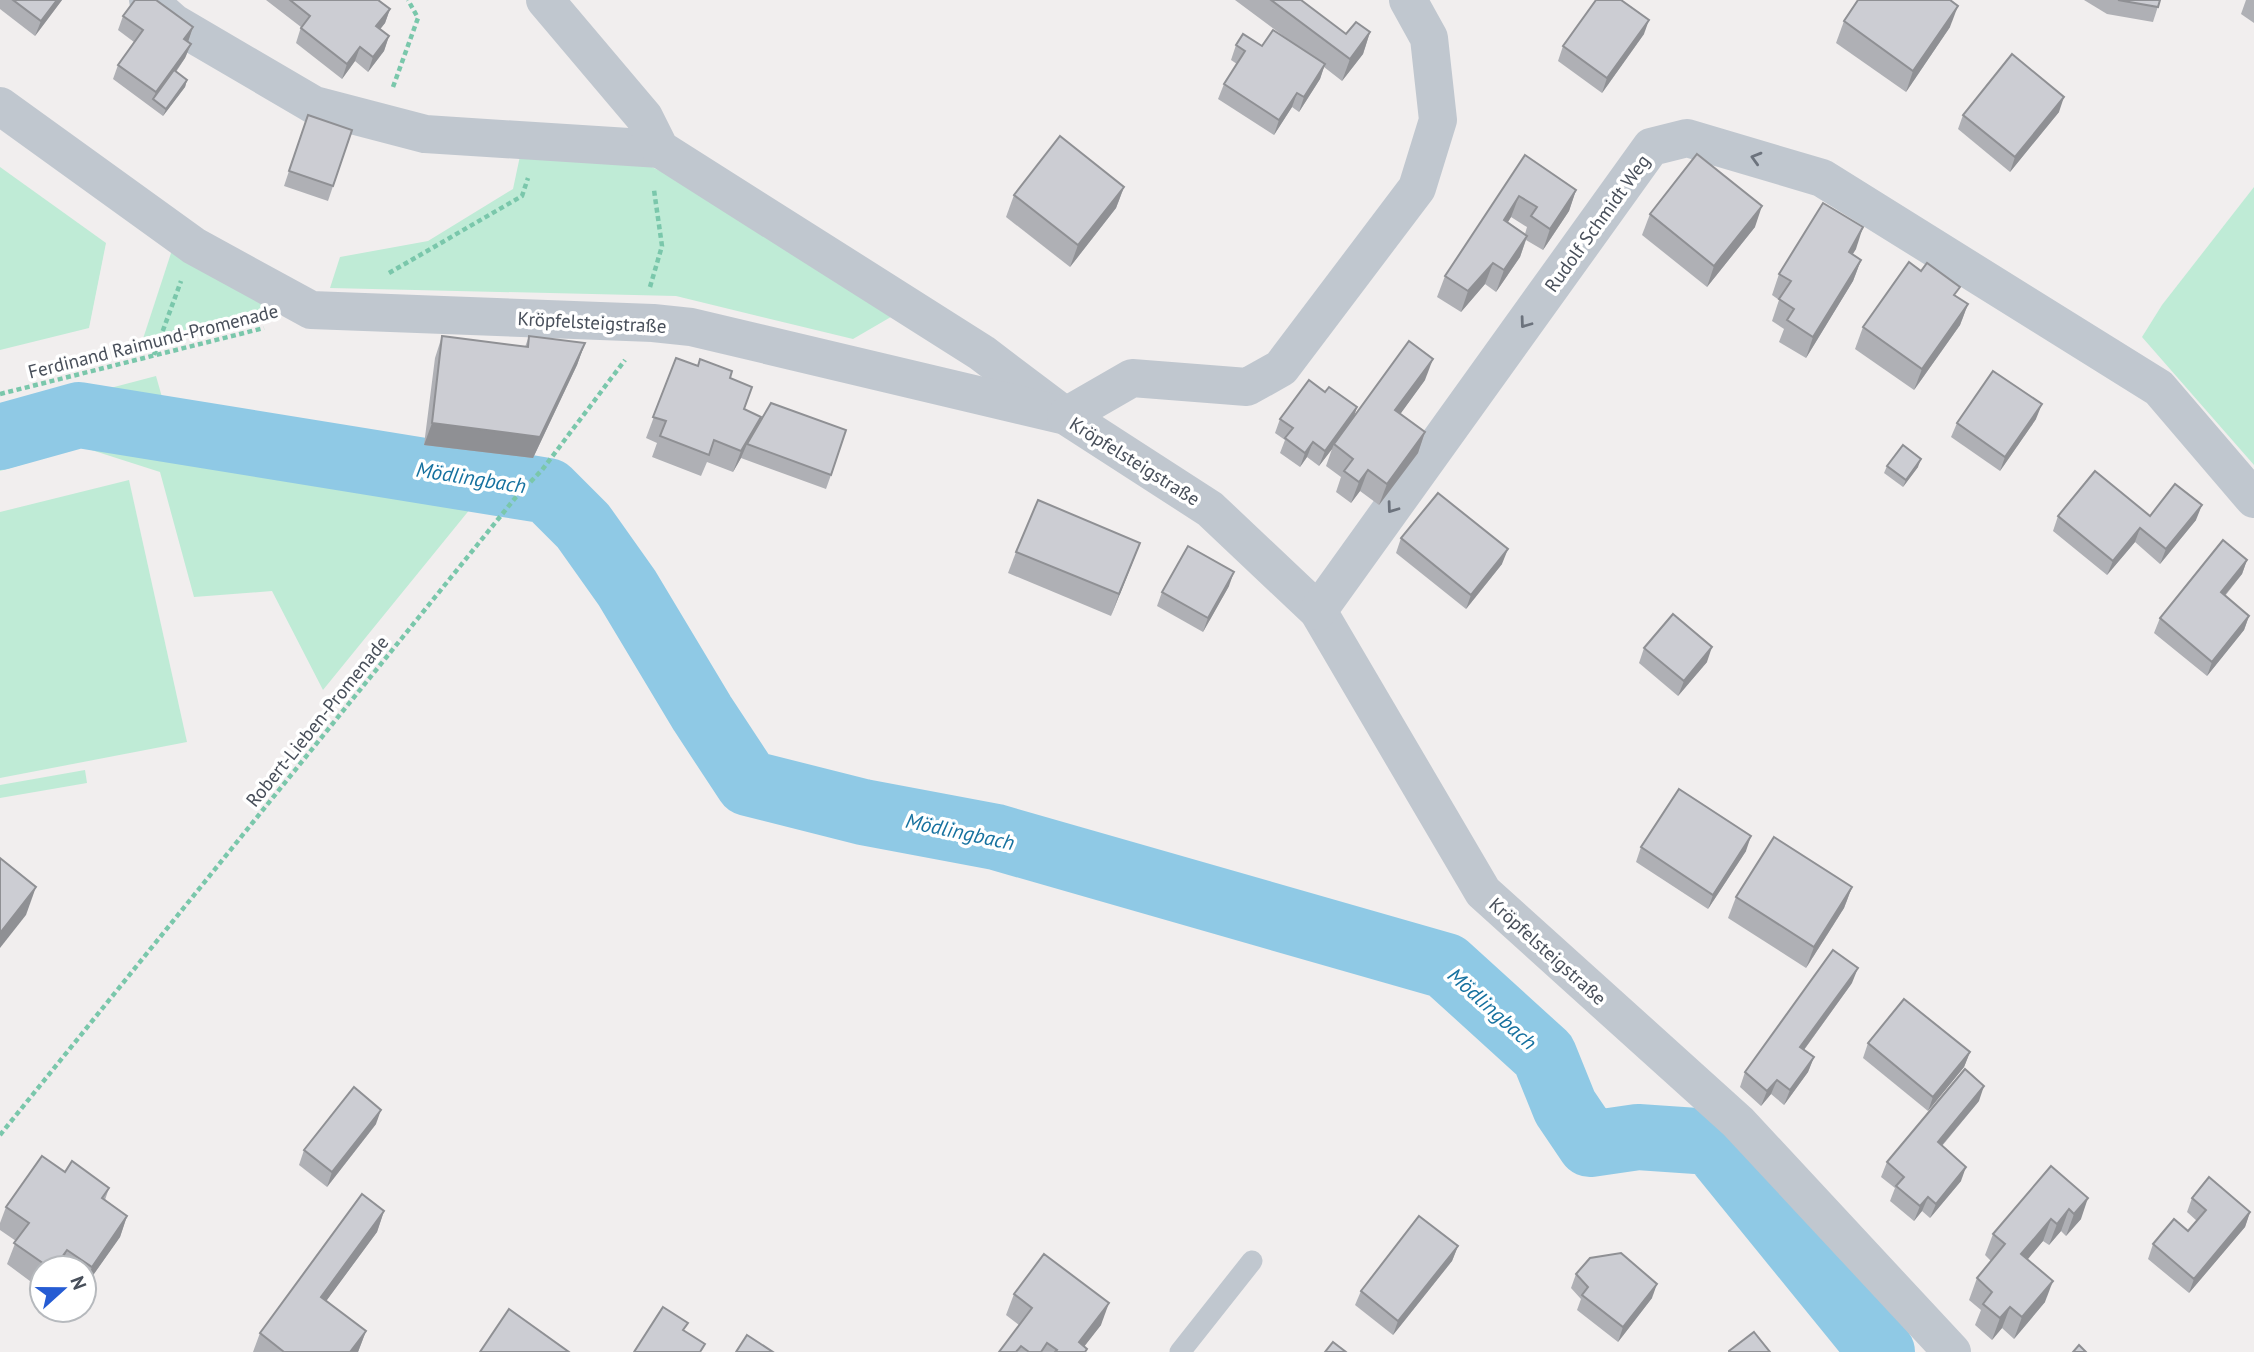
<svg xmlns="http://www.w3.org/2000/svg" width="2254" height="1352" viewBox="0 0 2254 1352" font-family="'PT Sans',sans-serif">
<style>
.green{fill:#bfebd6}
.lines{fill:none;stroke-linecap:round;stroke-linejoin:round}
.river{stroke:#8fc9e5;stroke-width:66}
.path{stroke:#7ac7ab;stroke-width:4.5;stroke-dasharray:5 3.5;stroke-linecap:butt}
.service{stroke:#c0c7cf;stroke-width:21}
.minor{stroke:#c0c7cf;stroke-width:38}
.wall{fill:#afb0b5;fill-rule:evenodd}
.shaded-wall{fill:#8f9094}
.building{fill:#cccdd3;stroke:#8f9094;stroke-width:2}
.oneway{stroke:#6c737d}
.labels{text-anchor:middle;stroke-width:7;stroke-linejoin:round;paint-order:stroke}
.street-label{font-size:19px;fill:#484f5a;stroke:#fff}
.water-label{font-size:21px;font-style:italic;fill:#16719f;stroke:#fff}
</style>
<rect width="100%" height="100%" fill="#f1eeee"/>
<g class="green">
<path d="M520,156L637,160L715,197L896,314L853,339L676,296L330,288L340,257L428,241L513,189Z"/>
<path d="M0,167L106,243L89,328L0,350Z"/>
<path d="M2254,187V465L2142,337L2162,305Z"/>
<path d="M173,247L286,312L139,351Z"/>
<path d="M156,376L177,450L475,503L323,690L272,591L194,597L160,472L82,447L0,471V417Z"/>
<path d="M129,480L187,742L0,778V512Z"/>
<path d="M85,770L87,783L0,798V785Z"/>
</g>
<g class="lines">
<path class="river" d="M0,437L79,415L548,491L583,526L627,588L702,713L748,783L863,812L996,837L1446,966L1544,1055L1565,1107L1590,1144L1638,1137L1711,1142L1882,1352"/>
<g class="path">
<path d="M393,87L418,18L408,0"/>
<path d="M389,273L522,196L528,178"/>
<path d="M650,287L662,246L654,190"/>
<path d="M154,355L181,281"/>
<path d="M0,394L264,328"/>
<path d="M0,1135L516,497L542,470L625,360"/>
</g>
<path class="service" d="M1180,1352L1252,1261"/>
<g class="minor">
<path d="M148,0L174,23L314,105L425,134L660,149"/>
<path d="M545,0L644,117L660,149L982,353L1056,409"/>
<path d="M0,106L194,246L311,310L653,323L691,327L1066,416L1210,509L1318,611L1483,892L1738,1122L1952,1352"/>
<path d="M1066,416L1132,378L1247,387L1281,368L1417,188L1438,120L1429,38L1408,0"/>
<path d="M1318,611L1651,147L1687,138L1822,178L2159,388L2254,499"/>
</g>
</g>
<g class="wall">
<path d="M0,0H62L35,36L0,9Z"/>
<path d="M266,0H378L390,9L385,23L380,29L389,36L384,51L368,72L355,61L342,79L296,43L301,27Z"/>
<path d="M1235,0H1301L1346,34L1370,32L1363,54L1342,81L1324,67L1320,79L1299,112L1292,107L1274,135L1218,99L1224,84L1237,64L1231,60L1236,45L1262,46L1290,41Z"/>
<path d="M2084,0H2160L2153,22L2107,14Z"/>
<path d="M2246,0H2254V23L2241,14Z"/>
<path d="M123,16L193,27L188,41L191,44L185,58L176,72L187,80L185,87L163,116L113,79L118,65L134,42L118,30Z"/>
<path d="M1844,21L1950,27L1906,92L1836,43Z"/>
<path d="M1644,34L1602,93L1558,61L1563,46Z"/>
<path d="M2059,112L2010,172L1958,129L1963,115Z"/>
<path d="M303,129L352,130L328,201L284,186Z"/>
<path d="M1525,155L1576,190L1569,211L1543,250L1526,240L1520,257L1496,292L1485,284L1461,312L1437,297L1445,276ZM1511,217L1527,227L1525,234L1508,222Z"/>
<path d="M1124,187L1116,208L1070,267L1006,217L1014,195Z"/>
<path d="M1650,214L1755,227L1707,287L1642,235Z"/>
<path d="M1856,249L1852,254L1861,260L1853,281L1806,358L1779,342L1784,329L1772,321L1779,300L1772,295L1779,274Z"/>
<path d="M1956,296L1968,304L1960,325L1914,390L1855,349L1863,327Z"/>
<path d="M442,336L525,347L529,336L585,343L577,365L533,458L424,445L435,358Z"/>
<path d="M676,358L730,378L744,409L759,423L831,475L826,489L741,458L733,472L707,462L701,476L652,457L657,443L646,438Z"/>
<path d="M1425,380L1400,414L1425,432L1418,453L1379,505L1360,491L1351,503L1336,492L1341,477L1326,466L1332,449L1319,466L1307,457L1300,467L1280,453L1285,440L1275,433L1280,419L1325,392L1357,407L1354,416Z"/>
<path d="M2036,419L2000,471L1951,437L1957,423Z"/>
<path d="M1887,466L1918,467L1903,487L1884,473Z"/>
<path d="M2058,516H2150L2196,520L2160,564L2135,542L2107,575L2053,531Z"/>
<path d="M1401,538L1502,564L1466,609L1396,553Z"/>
<path d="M1140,543L1111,616L1008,573L1016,552Z"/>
<path d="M2247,560L2242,574L2225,596L2249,616L2244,630L2207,676L2154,633L2160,618Z"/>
<path d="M1229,586L1203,632L1157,606L1162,592Z"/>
<path d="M1644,648L1707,662L1678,696L1639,663Z"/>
<path d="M1641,847L1746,851L1708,909L1636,862Z"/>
<path d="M1852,887L1844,908L1806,968L1728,918L1736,897Z"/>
<path d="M1852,983L1804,1050L1814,1057L1808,1072L1784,1105L1771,1094L1761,1106L1740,1087L1745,1072Z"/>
<path d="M1868,1043L1970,1052L1964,1067L1928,1111L1863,1058Z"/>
<path d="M1979,1101L1942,1146L1961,1181L1930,1218L1922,1211L1914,1221L1890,1201L1895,1188L1881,1177L1887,1162Z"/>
<path d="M376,1124L327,1187L299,1165L304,1150Z"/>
<path d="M2051,1166L2081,1219L2066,1236L2061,1231L2049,1245L2043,1241L2027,1259L2045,1302L2014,1339L2002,1328L1992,1340L1975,1325L1981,1310L1969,1300L1977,1278L1991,1261L1985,1255L1993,1234Z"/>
<path d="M65,1172L109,1188L105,1200L127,1216L120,1237L84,1288V1268H42V1290L7,1264L16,1241L0,1230V1223L6,1207Z"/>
<path d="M2192,1198L2250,1212L2245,1227L2189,1293L2148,1259L2153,1244L2188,1231L2197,1221L2187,1212Z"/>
<path d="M384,1211L377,1232L326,1301L366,1331L358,1352H253L260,1333Z"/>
<path d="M1458,1246L1452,1261L1393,1335L1355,1305L1361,1291Z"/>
<path d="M1576,1274L1652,1298L1618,1342L1577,1310L1581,1299L1571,1288Z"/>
<path d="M1014,1294L1101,1325L1084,1346L1086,1352H999L1019,1325L1006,1315Z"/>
</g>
<g class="shaded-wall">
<path d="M57,0H62L35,36L41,21Z"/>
<path d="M1958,6L1950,27L1906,92L1913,71Z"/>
<path d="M390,9L385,23L371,41L376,26Z"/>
<path d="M1649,20L1644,34L1602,93L1607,78Z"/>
<path d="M193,27L188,42L184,39Z"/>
<path d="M1370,32L1363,54L1342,81L1350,59Z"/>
<path d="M389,36L384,51L368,72L373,57Z"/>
<path d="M191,44L185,58L155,101L153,99L156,92Z"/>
<path d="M360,47L355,61L342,79L347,64Z"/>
<path d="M1325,64L1320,79L1299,112L1304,97Z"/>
<path d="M187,80L185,87L163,116L166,109Z"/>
<path d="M1297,93L1292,107L1274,135L1279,120Z"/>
<path d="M2064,97L2059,112L2010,172L2015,157Z"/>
<path d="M1124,187L1116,208L1070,267L1078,245Z"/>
<path d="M1576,190L1569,211L1543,250L1550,229Z"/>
<path d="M1519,196L1511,217L1496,241L1504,220Z"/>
<path d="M1762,206L1755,227L1707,287L1714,266Z"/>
<path d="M1863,227L1856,249L1841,273L1849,252Z"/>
<path d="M1527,236L1520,257L1496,292L1504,270Z"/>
<path d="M1861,260L1853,281L1806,358L1813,337Z"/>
<path d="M1493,263L1485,284L1461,312L1468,291Z"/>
<path d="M1968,304L1960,325L1914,390L1922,369Z"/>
<path d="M585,343L577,365L533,458L424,445L432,423Z"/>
<path d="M1433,359L1425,380L1388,431L1395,410Z"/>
<path d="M2042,404L2036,419L2000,471L2005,457Z"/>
<path d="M1357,407L1352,422L1334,444L1332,449L1319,466L1325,451Z"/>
<path d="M761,417L753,438L747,444L741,458L733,472L741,451Z"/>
<path d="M1425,432L1418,453L1379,505L1387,484Z"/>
<path d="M1313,442L1307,457L1300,467L1305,453Z"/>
<path d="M1921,459L1918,467L1903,487L1906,480Z"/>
<path d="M1368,470L1360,491L1351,503L1359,482Z"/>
<path d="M2202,505L2196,520L2160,564L2166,549Z"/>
<path d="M2140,528L2135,542L2107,575L2113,561Z"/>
<path d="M1140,543L1132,564L1111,616L1119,594Z"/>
<path d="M1508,549L1502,564L1466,609L1471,595Z"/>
<path d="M2247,560L2242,574L2215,607L2221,592Z"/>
<path d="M1234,572L1229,586L1203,632L1208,618Z"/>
<path d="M2249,616L2244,630L2207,676L2212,662Z"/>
<path d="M1712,647L1707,662L1678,696L1684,681Z"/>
<path d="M1751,836L1746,851L1708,909L1713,895Z"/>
<path d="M36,887L26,915L0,948V933Z"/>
<path d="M1852,887L1844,908L1806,968L1814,947Z"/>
<path d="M1858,968L1852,983L1795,1062L1800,1047Z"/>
<path d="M1970,1052L1964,1067L1928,1111L1933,1097Z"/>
<path d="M1814,1057L1808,1072L1784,1105L1790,1090Z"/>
<path d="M1777,1080L1771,1094L1761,1106L1767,1091Z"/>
<path d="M1984,1086L1979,1101L1932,1157L1938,1142Z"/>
<path d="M381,1110L376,1124L327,1187L332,1172Z"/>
<path d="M1966,1167L1961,1181L1930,1218L1936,1204Z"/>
<path d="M1928,1197L1922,1211L1914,1221L1920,1206Z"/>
<path d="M2088,1198L2081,1219L2066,1236L2074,1214Z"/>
<path d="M2069,1209L2061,1231L2049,1245L2057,1224Z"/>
<path d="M384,1211L377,1232L313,1319L321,1297Z"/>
<path d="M2250,1212L2245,1227L2189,1293L2194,1279Z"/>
<path d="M127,1216L120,1237L84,1288L92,1267Z"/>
<path d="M2051,1219L2043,1241L2014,1276L2021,1254Z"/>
<path d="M1458,1246L1452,1261L1393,1335L1398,1321Z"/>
<path d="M67,1250L60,1268H54Z"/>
<path d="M2053,1281L2045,1302L2014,1339L2022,1317Z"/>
<path d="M1657,1284L1652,1298L1618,1342L1623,1327Z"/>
<path d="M1109,1303L1101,1325L1080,1352L1079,1342Z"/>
<path d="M2010,1307L2002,1328L1992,1340L2000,1318Z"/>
<path d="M366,1331L358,1352H350Z"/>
</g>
<g class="building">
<path d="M13,0H57L41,21Z"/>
<path d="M135,0H156L193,27L184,39L191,44L156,92L118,65L143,30L123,16Z"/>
<path d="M290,0H378L390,9L376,26L389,36L373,57L360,47L347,64L301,28L310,16Z"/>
<path d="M1271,0H1301L1346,34L1356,22L1370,32L1350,59Z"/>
<path d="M1596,0H1621L1649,20L1607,78L1563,46Z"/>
<path d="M1858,0H1950L1958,6L1913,71L1844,21Z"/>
<path d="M2118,0H2160L2158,7Z"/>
<path d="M1273,30L1325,64L1304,97L1297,93L1279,120L1224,84L1245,51L1236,45L1243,34L1262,46Z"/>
<path d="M2012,54L2064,97L2015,157L1963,115Z"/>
<path d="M174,70L187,80L166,109L153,99Z"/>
<path d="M308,115L352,130L333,186L289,171Z"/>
<path d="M1060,136L1124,187L1078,245L1014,195Z"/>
<path d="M1697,154L1762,206L1714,266L1650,214Z"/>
<path d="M1525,155L1576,190L1550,229L1531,216L1537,207L1519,196L1504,220L1527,236L1504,270L1493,263L1468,291L1445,276Z"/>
<path d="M1823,203L1863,227L1849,252L1861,260L1813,337L1787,320L1794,309L1779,299L1791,281L1779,274Z"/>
<path d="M1909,262L1921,271L1927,263L1960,287L1954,295L1968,304L1922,369L1863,327Z"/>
<path d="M442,336L528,347L529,336L585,343L540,437L432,423Z"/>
<path d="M1409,341L1433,359L1395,410L1425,432L1387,484L1368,470L1359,482L1344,471L1353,459L1334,444Z"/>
<path d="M676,358L698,366L700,359L732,371L730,378L752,387L744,409L761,417L741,451L714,440L709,455L660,436L666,421L653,417Z"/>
<path d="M1993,371L2042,404L2005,457L1957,423Z"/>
<path d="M1309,380L1325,392L1329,387L1357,407L1325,451L1313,442L1305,453L1285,438L1293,428L1280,419Z"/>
<path d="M771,403L846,430L831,475L747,444Z"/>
<path d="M1903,445L1921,459L1906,480L1887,466Z"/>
<path d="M2095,471L2150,516L2175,484L2202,505L2166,549L2140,528L2113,561L2058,516Z"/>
<path d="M1438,493L1508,549L1471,595L1401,538Z"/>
<path d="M1038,500L1140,543L1119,594L1016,552Z"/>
<path d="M2223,540L2247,560L2221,592L2249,616L2212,662L2160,618Z"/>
<path d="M1188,546L1234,572L1208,618L1162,592Z"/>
<path d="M1673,614L1712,647L1684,681L1644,648Z"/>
<path d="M1679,789L1751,836L1713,895L1641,847Z"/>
<path d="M1774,837L1852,887L1814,947L1736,897Z"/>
<path d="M0,858L36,887L0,933Z"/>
<path d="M1833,950L1858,968L1800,1047L1814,1057L1790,1090L1777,1080L1767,1091L1745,1072Z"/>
<path d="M1904,999L1970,1052L1933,1097L1868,1043Z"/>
<path d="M1965,1069L1984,1086L1938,1142L1966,1167L1936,1204L1928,1197L1920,1206L1896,1186L1904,1177L1887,1162Z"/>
<path d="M354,1087L381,1110L332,1172L304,1150Z"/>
<path d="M42,1156L65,1172L72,1161L109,1188L102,1198L127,1216L92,1267L67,1250L54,1268H50L14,1243L29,1223L6,1207Z"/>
<path d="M2051,1166L2088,1198L2074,1214L2069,1209L2057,1224L2051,1219L2021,1254L2053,1281L2022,1317L2010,1307L2000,1318L1983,1304L1992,1292L1977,1278L2005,1244L1993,1234Z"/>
<path d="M2209,1177L2250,1212L2194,1279L2153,1244L2174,1219L2188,1231L2206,1210L2192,1198Z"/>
<path d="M362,1194L384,1211L321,1297L366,1331L350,1352H284L260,1333Z"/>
<path d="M1419,1216L1458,1246L1398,1321L1361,1291Z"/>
<path d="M1621,1253L1657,1284L1623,1327L1582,1295L1588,1287L1576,1274L1590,1258Z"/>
<path d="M1044,1254L1109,1303L1079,1342L1087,1349L1085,1352H1055L1057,1350L1047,1343L1041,1352H1029L1021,1346L1016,1352H999L1032,1308L1014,1294Z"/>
<path d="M663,1307L688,1323L683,1330L705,1344L700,1352H634Z"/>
<path d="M509,1309L569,1352H480Z"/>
<path d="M1754,1332L1770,1352H1729V1351Z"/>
<path d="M747,1335L773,1352H736Z"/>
<path d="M1333,1342L1346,1352H1325Z"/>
<path d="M2079,1345L2086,1352H2073Z"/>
</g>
<defs><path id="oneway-chevron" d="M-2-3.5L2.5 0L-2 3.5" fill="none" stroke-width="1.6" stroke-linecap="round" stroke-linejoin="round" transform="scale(1.75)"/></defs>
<g class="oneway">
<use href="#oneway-chevron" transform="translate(1756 158) rotate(-164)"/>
<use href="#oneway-chevron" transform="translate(1525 323) rotate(126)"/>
<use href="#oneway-chevron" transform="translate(1392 508) rotate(126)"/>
</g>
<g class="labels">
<g class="street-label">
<text transform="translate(1597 223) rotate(-54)" y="7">Rudolf Schmidt Weg</text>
<text transform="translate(592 322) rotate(3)" y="7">Kröpfelsteigstraße</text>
<text transform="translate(153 341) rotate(-14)" y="7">Ferdinand Raimund-Promenade</text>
<text transform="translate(1135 461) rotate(32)" y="7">Kröpfelsteigstraße</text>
<text transform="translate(317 721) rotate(-51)" y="7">Robert-Lieben-Promenade</text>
<text transform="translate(1548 951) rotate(42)" y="7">Kröpfelsteigstraße</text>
</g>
<g class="water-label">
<text transform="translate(471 478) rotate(9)" y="7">Mödlingbach</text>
<text transform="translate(960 832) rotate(12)" y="7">Mödlingbach</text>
<text transform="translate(1492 1009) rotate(42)" y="7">Mödlingbach</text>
</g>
</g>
<g transform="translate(63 1289) rotate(69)"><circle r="33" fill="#ffffff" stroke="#b6b9bd" stroke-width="2"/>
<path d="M0-5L12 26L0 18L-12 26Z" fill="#265cd3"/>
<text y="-10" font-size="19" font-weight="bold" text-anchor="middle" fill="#484f5a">N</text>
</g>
</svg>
